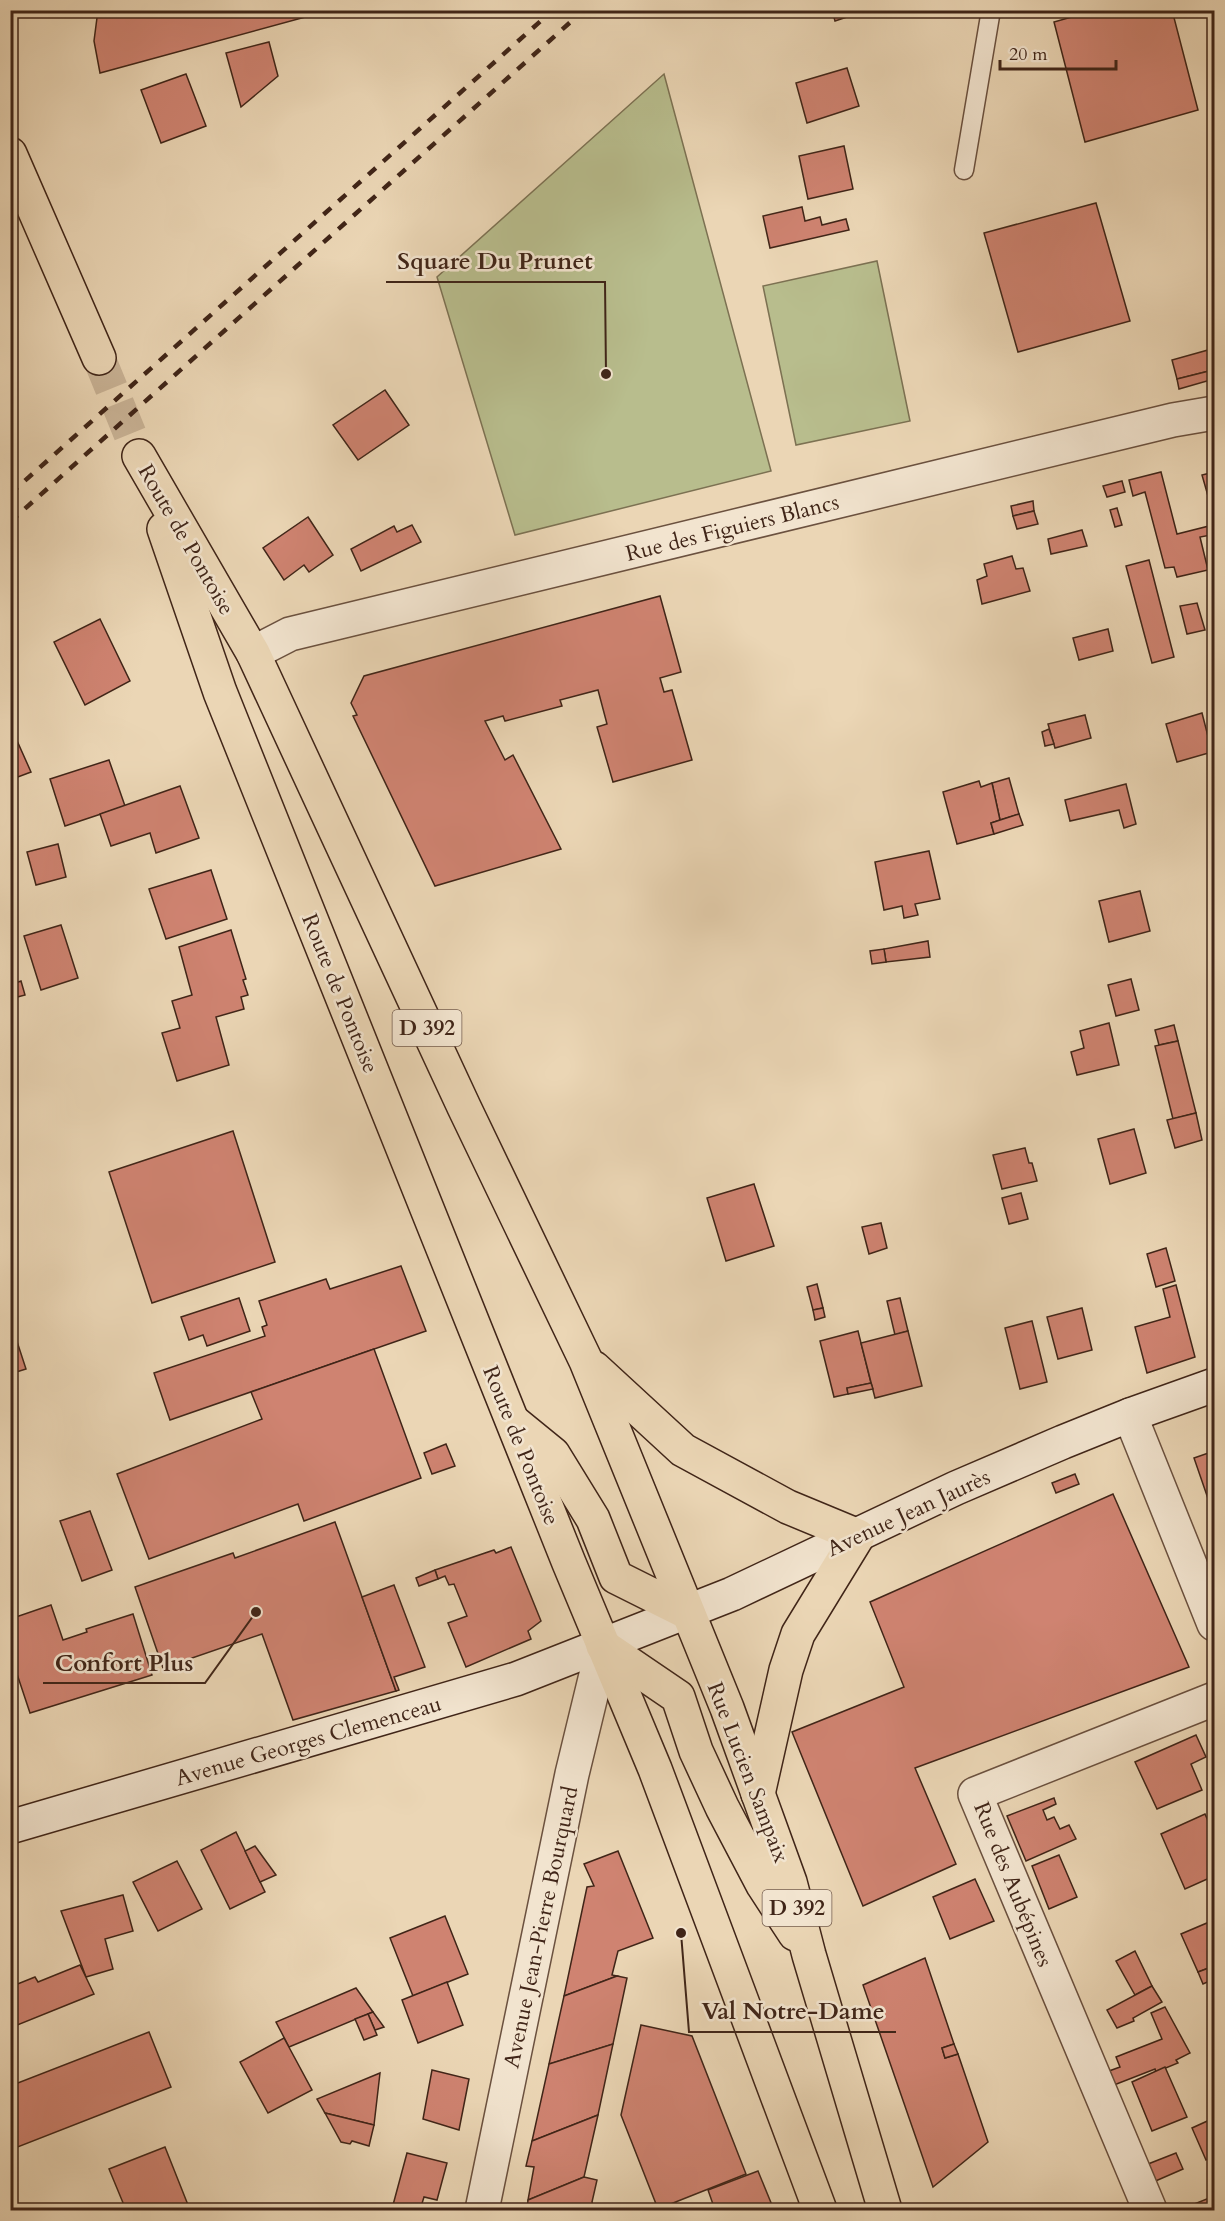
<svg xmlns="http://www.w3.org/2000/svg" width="1225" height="2221" viewBox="0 0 1225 2221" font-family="Cardo,serif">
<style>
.green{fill:#b8bd8d;stroke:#7c7152;stroke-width:1.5}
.building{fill:#cf8371;stroke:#402518;stroke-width:1.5}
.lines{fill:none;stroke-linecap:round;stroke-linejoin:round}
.primary-tunnel{stroke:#c9b396;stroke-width:33;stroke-dasharray:33 16;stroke-linecap:butt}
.service-casing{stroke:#6b513f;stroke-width:21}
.minor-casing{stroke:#6b513f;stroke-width:36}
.secondary-casing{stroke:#402518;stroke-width:36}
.primary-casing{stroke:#402518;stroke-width:36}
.service{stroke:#f2e4cf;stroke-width:18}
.minor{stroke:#f2e4cf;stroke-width:33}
.secondary{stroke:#f2e4cf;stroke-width:33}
.primary{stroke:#ebd6b5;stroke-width:33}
.rail{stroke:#402518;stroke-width:4.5;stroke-dasharray:10 10;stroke-linecap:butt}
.labels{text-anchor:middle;stroke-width:5;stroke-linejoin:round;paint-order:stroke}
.shield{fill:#f2e4cf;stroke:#755e4f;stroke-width:1.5}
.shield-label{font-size:21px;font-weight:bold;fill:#402518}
.street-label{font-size:22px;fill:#402518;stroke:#f2e4cf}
.leader{fill:none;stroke:#402518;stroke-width:2}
.callout-dot{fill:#402518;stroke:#f2e4cf;stroke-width:2}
.callout-label{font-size:24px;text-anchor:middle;font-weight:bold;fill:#402518;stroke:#f2e4cf;stroke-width:5;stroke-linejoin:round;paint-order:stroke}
</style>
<rect width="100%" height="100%" fill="#ebd6b5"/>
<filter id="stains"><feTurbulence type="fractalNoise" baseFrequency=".00333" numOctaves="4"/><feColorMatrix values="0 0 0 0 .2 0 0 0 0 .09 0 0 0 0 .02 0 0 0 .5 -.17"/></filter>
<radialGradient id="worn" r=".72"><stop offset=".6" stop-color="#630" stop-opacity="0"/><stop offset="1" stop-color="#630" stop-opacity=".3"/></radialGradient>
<g class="green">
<path d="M664,74L771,471L515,535L437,277Z"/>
<path d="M877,261L910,421L796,445L763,286Z"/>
</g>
<g class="building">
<path d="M98,10H331L100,73L94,41Z"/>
<path d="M832,10H868L835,21Z"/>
<path d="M1096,10H1172L1198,110L1085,142L1054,22Z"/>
<path d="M269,42L278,76L241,107L226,53Z"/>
<path d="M847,68L859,106L807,123L796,83Z"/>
<path d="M186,74L206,126L161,143L141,90Z"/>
<path d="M844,146L853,189L808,199L799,156Z"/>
<path d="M1096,203L1130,321L1018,352L984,233Z"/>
<path d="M802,207L805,221L820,217L822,225L846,219L849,230L770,248L763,216Z"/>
<path d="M1208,350L1213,370L1177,379L1172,360Z"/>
<path d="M1213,370L1214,379L1179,389L1177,379Z"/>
<path d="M385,390L409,425L358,460L333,425Z"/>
<path d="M1161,472L1177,534L1209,526L1211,535L1200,537L1208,570L1177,577L1174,567L1165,568L1145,492L1133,496L1129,480Z"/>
<path d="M1214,472V501L1210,503L1202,475Z"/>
<path d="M1122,481L1125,492L1107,497L1103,486Z"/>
<path d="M1033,501L1034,511L1013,516L1011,506Z"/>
<path d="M1117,508L1122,525L1115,527L1110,510Z"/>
<path d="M1034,511L1038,524L1017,529L1013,516Z"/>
<path d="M308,517L333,555L309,572L304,565L284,580L263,548Z"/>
<path d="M412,525L421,542L361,571L351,549L394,526L397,532Z"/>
<path d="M1082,530L1087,546L1051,554L1048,539Z"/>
<path d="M1012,556L1016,569L1023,568L1030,591L982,604L977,580L987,576L984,564Z"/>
<path d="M1149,560L1174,657L1152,663L1126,566Z"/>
<path d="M660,596L681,672L660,678L664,692L672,690L692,760L613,782L597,727L607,724L598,690L560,700L562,706L505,721L503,716L485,721L505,760L513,755L561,849L435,886L353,716L357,715L351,703L364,676Z"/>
<path d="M1197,603L1205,630L1187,634L1180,606Z"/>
<path d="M100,619L130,681L85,705L54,642Z"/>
<path d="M1108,629L1113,651L1079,660L1073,638Z"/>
<path d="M1202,713L1212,752L1177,762L1166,724Z"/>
<path d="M1085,715L1091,738L1055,748L1048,724Z"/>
<path d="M10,725L31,772L10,780Z"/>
<path d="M1049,729L1054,744L1045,746L1042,732Z"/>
<path d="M109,760L125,806L65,826L50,779Z"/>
<path d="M1009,778L1019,814L1000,820L992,783Z"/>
<path d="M979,781L981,787L992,783L1000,820L991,823L994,834L957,844L943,792Z"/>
<path d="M1126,784L1136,824L1124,828L1119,810L1070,821L1065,800Z"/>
<path d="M180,786L199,838L156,853L150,833L111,846L100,814Z"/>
<path d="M1019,814L1023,825L994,834L991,823Z"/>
<path d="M58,844L66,877L36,885L27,852Z"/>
<path d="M929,851L940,899L915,904L918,915L904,918L902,906L884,910L875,862Z"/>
<path d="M211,870L227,919L166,939L149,889Z"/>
<path d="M1140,891L1150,931L1109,942L1099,901Z"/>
<path d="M61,925L78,978L41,990L24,936Z"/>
<path d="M231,930L246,979L243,980L248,995L241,997L244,1009L216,1017L229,1065L177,1081L162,1033L180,1028L172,1001L192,995L179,947Z"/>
<path d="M928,941L930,957L886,962L884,949Z"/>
<path d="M884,949L886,962L872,964L870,951Z"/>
<path d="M1131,979L1139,1010L1116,1016L1108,985Z"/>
<path d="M21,981L25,995L10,999V985Z"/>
<path d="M1109,1023L1119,1065L1077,1075L1071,1052L1084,1048L1080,1031Z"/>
<path d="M1174,1025L1178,1041L1159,1045L1155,1030Z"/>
<path d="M1178,1041L1196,1113L1173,1119L1155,1046Z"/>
<path d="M1196,1113L1202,1140L1175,1148L1167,1120Z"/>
<path d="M1134,1129L1146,1173L1110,1184L1098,1139Z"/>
<path d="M233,1131L275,1262L152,1303L109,1172Z"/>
<path d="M1025,1148L1029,1163H1032L1037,1181L1002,1189L993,1155Z"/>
<path d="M754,1184L774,1246L726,1261L707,1198Z"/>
<path d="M1021,1193L1028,1219L1009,1224L1002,1198Z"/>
<path d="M881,1223L887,1248L869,1254L862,1227Z"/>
<path d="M1166,1248L1175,1281L1156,1287L1147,1254Z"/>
<path d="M401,1266L426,1331L170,1420L154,1373L265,1336L262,1327L267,1325L259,1301L326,1279L330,1289Z"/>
<path d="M817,1284L823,1308L813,1310L807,1287Z"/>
<path d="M1176,1285L1195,1357L1147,1373L1135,1327L1170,1317L1163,1289Z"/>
<path d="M239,1298L250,1331L207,1346L203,1335L189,1340L181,1317Z"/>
<path d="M900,1298L908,1331L895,1335L887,1301Z"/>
<path d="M823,1308L825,1317L815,1320L813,1310Z"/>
<path d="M1082,1308L1092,1350L1058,1359L1047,1317Z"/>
<path d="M10,1320L26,1369L10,1374Z"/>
<path d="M1032,1321L1047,1382L1020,1389L1005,1328Z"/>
<path d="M858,1331L871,1383L847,1388L848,1394L834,1397L820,1341Z"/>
<path d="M908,1331L922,1386L875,1398L861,1343Z"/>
<path d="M374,1349L421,1478L304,1521L298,1504L149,1559L117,1474L262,1419L251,1392Z"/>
<path d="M871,1383L873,1389L848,1394L847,1388Z"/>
<path d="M446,1444L455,1466L432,1474L424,1453Z"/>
<path d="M1214,1451V1516L1194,1458Z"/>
<path d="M1075,1474L1079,1484L1056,1493L1052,1483Z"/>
<path d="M1113,1494L1189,1667L915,1768L956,1864L863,1906L792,1732L904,1687L870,1602Z"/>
<path d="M90,1511L112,1570L82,1581L60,1521Z"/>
<path d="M335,1522L396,1691L293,1720L262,1634L163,1668L135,1587L233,1553L235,1558Z"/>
<path d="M511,1547L541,1621L528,1631L531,1639L466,1667L448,1623L467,1616L454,1584L449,1585L445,1576L438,1579L435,1570L494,1550L496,1553Z"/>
<path d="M435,1570L438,1579L419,1586L416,1578Z"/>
<path d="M394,1585L425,1667L394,1677L399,1690L396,1691L362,1597Z"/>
<path d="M51,1605L63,1640L87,1632L86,1629L133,1614L152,1675L30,1713L10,1653V1619Z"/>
<path d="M1196,1735L1206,1757L1191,1764L1202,1790L1157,1809L1135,1762Z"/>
<path d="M1054,1798L1056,1804L1043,1810L1047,1820L1054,1817L1060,1829L1069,1825L1076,1839L1026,1861L1007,1816Z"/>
<path d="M1205,1814L1214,1835V1876L1185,1889L1161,1834Z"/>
<path d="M236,1832L265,1892L230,1909L201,1850Z"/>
<path d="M255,1846L276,1875L260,1882L245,1851Z"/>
<path d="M618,1851L653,1938L618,1951L612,1975L617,1976L564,1996L587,1887L594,1886L584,1864Z"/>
<path d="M1059,1855L1077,1897L1049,1909L1032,1866Z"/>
<path d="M177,1861L202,1909L158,1931L133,1882Z"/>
<path d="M975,1879L994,1921L950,1939L933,1897Z"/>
<path d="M123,1895L133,1931L105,1939L113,1969L86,1977L61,1911Z"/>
<path d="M445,1916L468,1974L413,1996L390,1938Z"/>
<path d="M1214,1920V1966L1198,1972L1181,1934Z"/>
<path d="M1135,1951L1152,1986L1135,1995L1116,1961Z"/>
<path d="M925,1958L954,2044L942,2048L945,2058L958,2054L988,2142L933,2187L863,1985Z"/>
<path d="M80,1965L94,1994L10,2028V1987L35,1977L38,1982Z"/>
<path d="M1214,1966V1979L1203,1984L1198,1972Z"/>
<path d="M617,1976L627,1978L613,2044L549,2064L564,1996Z"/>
<path d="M447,1982L463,2025L418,2043L402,2000Z"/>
<path d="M1152,1986L1162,2002L1133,2018L1134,2021L1117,2028L1107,2010Z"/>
<path d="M356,1988L373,2012L289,2047L276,2022Z"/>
<path d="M1165,2007L1190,2053L1176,2060L1178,2063L1156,2072L1155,2069L1114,2085L1109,2071L1120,2067L1116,2057L1162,2039L1151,2013Z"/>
<path d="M373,2012L384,2027L375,2030L368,2014Z"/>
<path d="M368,2014L377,2035L364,2040L355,2019Z"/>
<path d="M641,2025L692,2036L746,2174L658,2209L621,2115Z"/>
<path d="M149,2032L171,2087L10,2150V2086Z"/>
<path d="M284,2038L312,2090L268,2113L240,2062Z"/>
<path d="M613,2044L598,2115L532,2141L549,2064Z"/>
<path d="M954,2044L958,2054L945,2058L942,2048Z"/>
<path d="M1165,2067L1187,2117L1152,2131L1132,2082Z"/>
<path d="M432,2070L469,2079L459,2130L423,2119Z"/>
<path d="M380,2073L374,2125L325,2113L317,2099Z"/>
<path d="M325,2113L374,2125L369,2146L352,2141L350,2144L341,2142Z"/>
<path d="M598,2115L584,2177L528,2200L534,2167L526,2166L532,2141Z"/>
<path d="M1214,2118V2156L1206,2160L1192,2128Z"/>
<path d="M165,2147L190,2210H126L109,2169Z"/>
<path d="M407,2153L447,2163L437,2200L424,2197L420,2210L393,2205Z"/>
<path d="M1176,2153L1183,2169L1151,2183L1143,2166Z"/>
<path d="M758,2171L774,2210H715L708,2190Z"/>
<path d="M584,2177L597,2180L592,2202L595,2210H527L528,2200Z"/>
<path d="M1214,2196V2210H1194L1192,2205Z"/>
<path d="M676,2203L680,2210H655Z"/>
</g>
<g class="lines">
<path class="primary-tunnel" d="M99,358L139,456"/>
<defs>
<path id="service" d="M964,170L991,10"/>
<g id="minor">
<path d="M253,653L290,634L1173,420L1214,413"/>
<path d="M1130,1415L1214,1624"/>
<path d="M482,2210L572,1774L603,1646"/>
<path d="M1150,2210L975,1794L1214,1699"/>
</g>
<path id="secondary" d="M10,1827L516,1679L732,1594L956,1488L1063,1442L1130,1415L1214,1385"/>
<g id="primary">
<path d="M10,154L99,358"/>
<path d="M139,456L253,653L464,1107L586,1361L727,1708L790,1882L809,1955L885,2210"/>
<path d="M164,529L220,692L569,1563L655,1769L820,2210"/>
<path d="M594,1368L683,1450L788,1507L858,1536L798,1634L786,1670L758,1794"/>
<path d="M515,1423L553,1454L593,1519L616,1577L688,1613"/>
<path d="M603,1646L678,1697L696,1751L722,1807L763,1885L795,1934"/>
</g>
</defs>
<use href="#service" class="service-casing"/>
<use href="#minor" class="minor-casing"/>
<use href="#secondary" class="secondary-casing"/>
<use href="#primary" class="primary-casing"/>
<use href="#service" class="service"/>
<use href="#minor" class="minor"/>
<use href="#secondary" class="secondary"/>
<use href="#primary" class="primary"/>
<g class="rail">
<path d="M10,494L553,10"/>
<path d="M10,522L584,10"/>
</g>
</g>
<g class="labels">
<g class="shield">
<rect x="392.5" y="1010" width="69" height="36" rx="4.5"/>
<rect x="762.5" y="1890" width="69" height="36" rx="4.5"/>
</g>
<g class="shield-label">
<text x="427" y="1035">D 392</text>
<text x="797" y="1915">D 392</text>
</g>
<g class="street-label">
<text transform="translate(732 527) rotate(-14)" y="8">Rue des Figuiers Blancs</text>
<text transform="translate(187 539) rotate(60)" y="8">Route de Pontoise</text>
<text transform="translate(341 993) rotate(68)" y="8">Route de Pontoise</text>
<text transform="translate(522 1445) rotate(68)" y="8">Route de Pontoise</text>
<text transform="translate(908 1512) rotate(-25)" y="8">Avenue Jean Jaurès</text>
<text transform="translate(308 1740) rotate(-16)" y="8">Avenue Georges Clemenceau</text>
<text transform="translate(749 1772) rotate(69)" y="8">Rue Lucien Sampaix</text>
<text transform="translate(1014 1884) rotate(68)" y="8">Rue des Aubépines</text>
<text transform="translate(540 1927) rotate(-78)" y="8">Avenue Jean-Pierre Bourquard</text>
</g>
</g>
<path class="leader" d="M606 374L605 282H386M256 1612L205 1683H43M681 1933L689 2032H896"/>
<g class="callout-dot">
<circle cx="606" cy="374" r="6"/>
<circle cx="256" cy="1612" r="6"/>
<circle cx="681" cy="1933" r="6"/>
</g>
<g class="callout-label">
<text x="495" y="269">Square Du Prunet</text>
<text x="124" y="1671">Confort Plus</text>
<text x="793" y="2019">Val Notre-Dame</text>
</g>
<rect width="1225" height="2221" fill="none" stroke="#ebd6b5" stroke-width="36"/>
<rect x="12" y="12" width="1201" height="2197" fill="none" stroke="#402518" stroke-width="3"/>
<rect x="18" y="18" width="1189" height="2185" fill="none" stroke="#402518" stroke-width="1.5"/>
<path d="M1000 60v9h116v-9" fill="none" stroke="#402518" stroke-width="3"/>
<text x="1009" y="60" font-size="18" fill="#402518" stroke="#f2e4cf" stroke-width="4.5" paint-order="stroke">20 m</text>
<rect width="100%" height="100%" filter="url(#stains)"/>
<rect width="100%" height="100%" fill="url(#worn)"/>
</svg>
